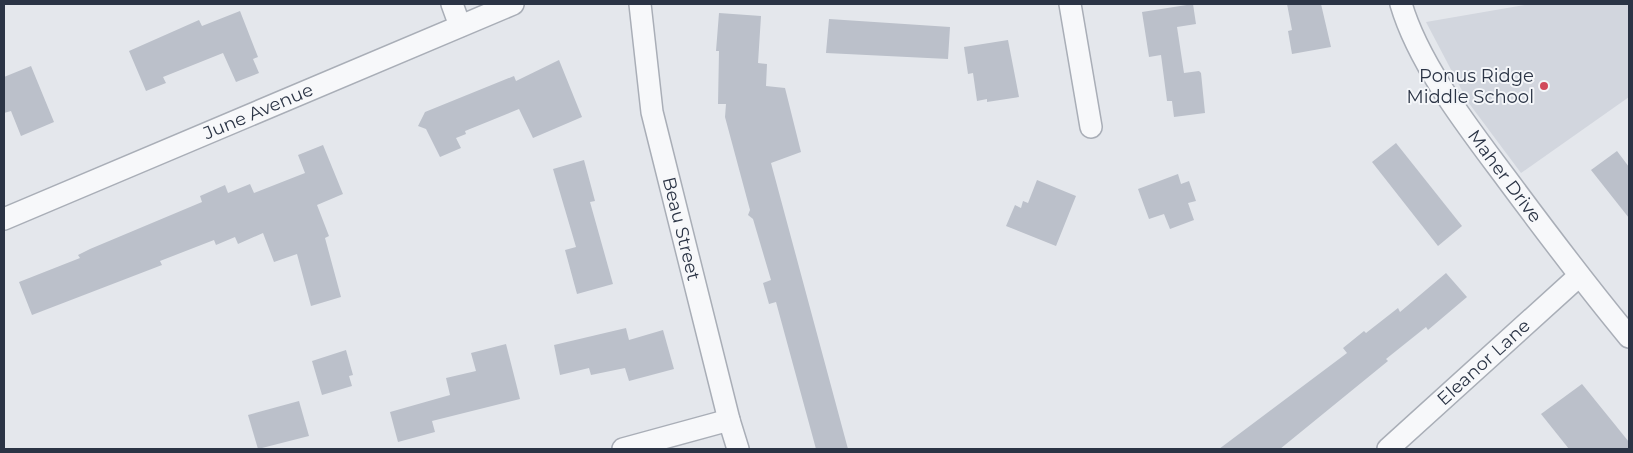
<svg xmlns="http://www.w3.org/2000/svg" width="1633" height="453" viewBox="0 0 1633 453" font-family="Montserrat,sans-serif">
<style>
.built{fill:#d2d6de}
.building{fill:#bbc0ca}
.lines{fill:none;stroke-linecap:round;stroke-linejoin:round}
.street-casing{stroke:#a9aeb7;stroke-width:24}
.street{stroke:#f7f8fa;stroke-width:21}
.poi-dot{fill:#d1495b;stroke:#f4f6f9;stroke-width:2}
.labels{text-anchor:middle;stroke-width:4;stroke-linejoin:round;paint-order:stroke}
.poi-label{font-size:18px;fill:#2b3445;stroke:#f4f6f9;text-anchor:end}
.street-label{font-size:18px;fill:#2b3445;stroke:#f4f6f9}
</style>
<rect width="100%" height="100%" fill="#e4e7ec"/>
<path class="built" d="M1531,4H1629V97L1521,173L1468,102L1426,22Z"/>
<g class="building">
<path d="M1193,4L1196,24L1177,27L1184,73L1199,71L1201,73L1205,113L1174,117L1172,101H1167L1161,55L1149,57L1142,12Z"/>
<path d="M1287,4H1321L1331,47L1292,54L1288,31L1292,30Z"/>
<path d="M240,11L258,57L253,59L259,73L236,82L223,53L163,77L166,83L146,91L129,51L199,20L202,26Z"/>
<path d="M719,13L761,16L758,63L767,64L766,86L785,88L801,152L771,163L848,449H816L776,302L769,304L763,283L771,280L753,219L748,215L750,210L725,117L726,104H718L719,51H716Z"/>
<path d="M829,19L950,27L948,59L826,53Z"/>
<path d="M1008,40L1019,97L987,102V99L977,101L973,73L968,74L964,47Z"/>
<path d="M559,60L582,117L533,138L519,109L465,131L466,134L456,138L461,148L440,157L426,129L418,126L425,112L514,76L516,81Z"/>
<path d="M31,66L54,122L21,136L11,111L4,113V77Z"/>
<path d="M1396,143L1462,226L1438,246L1372,162Z"/>
<path d="M323,145L343,194L317,205L329,236L325,238L341,297L311,306L297,254L274,262L263,233L238,244L235,237L216,245L214,240L160,261L162,265L32,315L19,282L80,258L78,255L90,249L202,202L200,196L225,185L228,193L250,184L254,193L305,173L298,155Z"/>
<path d="M1617,151L1629,167V218L1591,170Z"/>
<path d="M584,160L595,201L590,202L613,284L577,294L565,250L576,247L553,169Z"/>
<path d="M1178,174L1181,184L1189,181L1196,201L1188,203L1194,220L1170,229L1164,214L1149,219L1138,189Z"/>
<path d="M1037,180L1076,196L1056,246L1006,226L1015,205L1021,208L1023,201L1028,203Z"/>
<path d="M1446,273L1467,297L1428,330L1426,327L1386,359L1388,361L1280,449H1219L1347,353L1343,348L1364,331L1366,333L1398,308L1400,312Z"/>
<path d="M626,328L629,340L663,330L674,369L629,381L625,368L591,375L589,368L560,375L554,345Z"/>
<path d="M506,344L520,399L432,421L435,432L398,442L390,412L450,395L446,378L476,371L471,353Z"/>
<path d="M346,350L353,375L349,376L352,386L322,395L312,361Z"/>
<path d="M1582,384L1629,442V449H1569L1541,414Z"/>
<path d="M299,401L309,436L258,449L248,415Z"/>
</g>
<g class="lines">
<defs>
<g id="street">
<path d="M452,4L460,26"/>
<path id="s1" d="M640,4L652,112L729,420L738,449"/>
<path d="M1070,4L1091,127"/>
<path id="s2" d="M1401,4C1419,65 1468,127 1506,178C1546,232 1586,285 1629,337"/>
<path id="s3" d="M4,219L513,4"/>
<path d="M623,449L729,420"/>
<path id="s4" d="M1388,449L1579,276"/>
</g>
</defs>
<use href="#street" class="street-casing"/>
<use href="#street" class="street"/>
</g>
<circle class="poi-dot" cx="1544" cy="86" r="5"/>
<g class="labels">
<g class="poi-label">
<text x="1534" y="82">Ponus Ridge<tspan x="1534" dy="21">Middle School</tspan></text>
</g>
<g class="street-label">
<text dy="6" stroke="none"><textPath href="#s3" startOffset="276">June Avenue</textPath></text>
<text dy="6" stroke="none"><textPath href="#s2" startOffset="202">Maher Drive</textPath></text>
<text dy="6" stroke="none"><textPath href="#s1" startOffset="229">Beau Street</textPath></text>
<text dy="6" stroke="none"><textPath href="#s4" startOffset="129">Eleanor Lane</textPath></text>
</g>
</g>
<rect width="1633" height="453" fill="none" stroke="#2b3445" stroke-width="10"/>
</svg>
